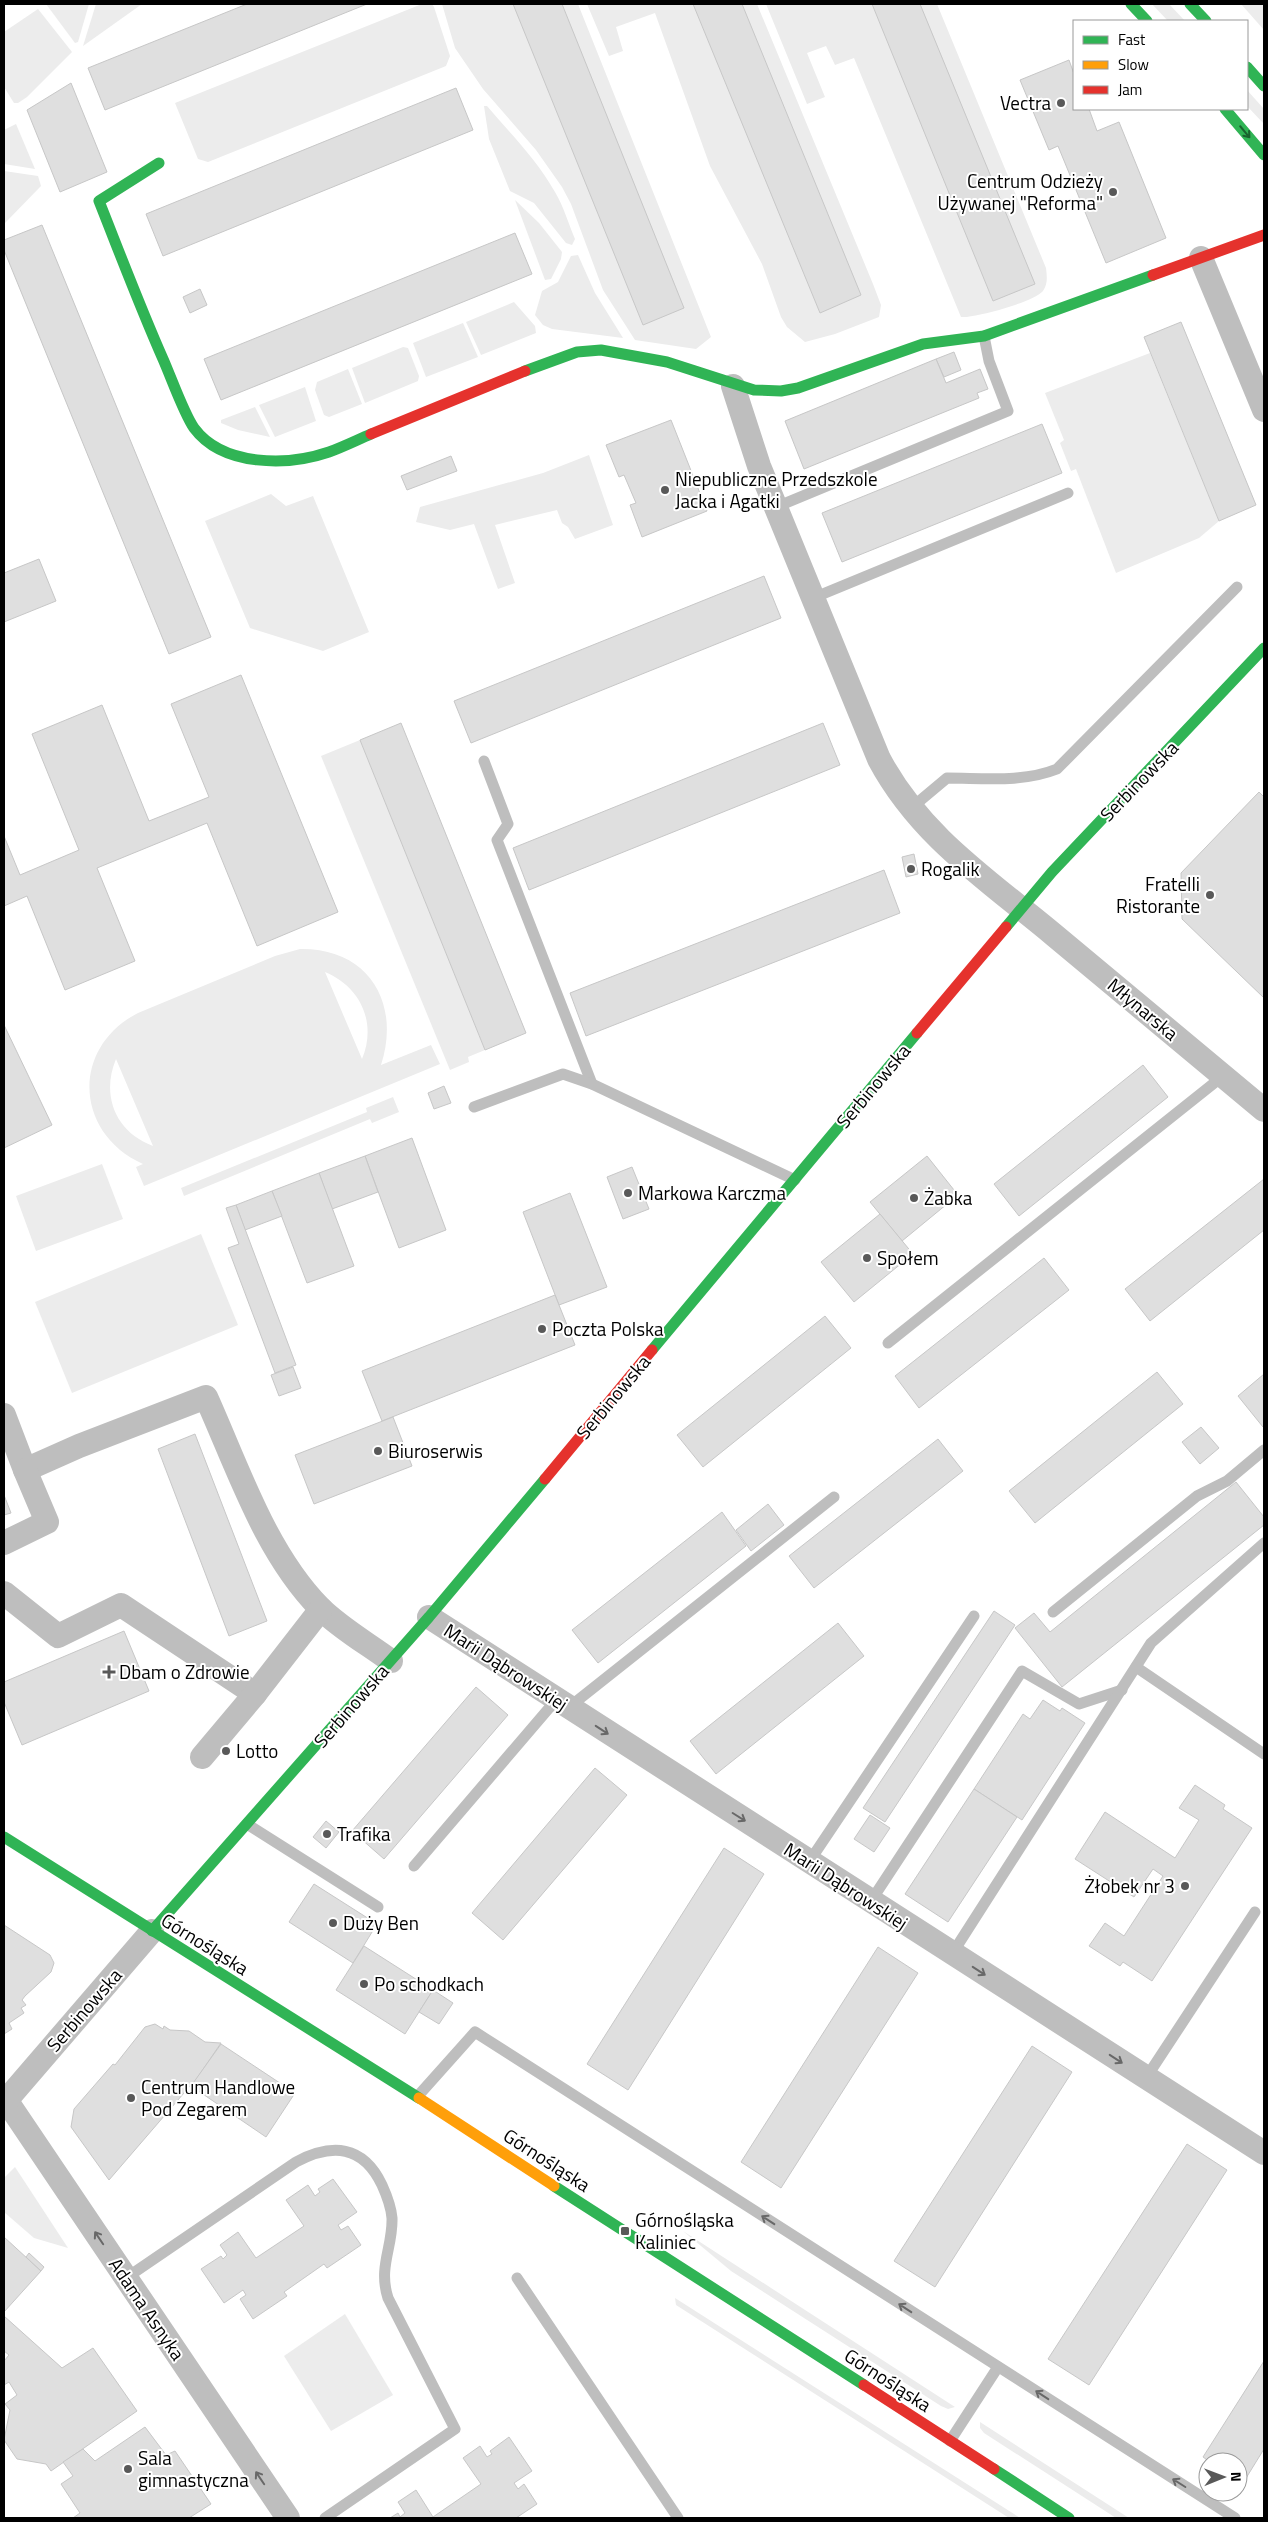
<svg xmlns="http://www.w3.org/2000/svg" width="1268" height="2522" viewBox="0 0 1268 2522" font-family="'Titillium Web',sans-serif">
<style>
.green{fill:#ececec;fill-rule:evenodd}
.building{fill:#dfdfdf;stroke:#c7c7c7}
.lines{fill:none;stroke-linecap:round;stroke-linejoin:round}
.lane{stroke:#bebebe;stroke-width:11}
.street{stroke:#bebebe;stroke-width:24}
.fast{stroke:#30b455;stroke-width:11}
.slow{stroke:#ff9f0a;stroke-width:11}
.jam{stroke:#e5322d;stroke-width:11}
.oneway{stroke:#1a632f}
.oneway2{stroke:#686868}
.poi-dot{fill:#595959;stroke:#fff;stroke-width:2}
.labels{text-anchor:middle;stroke-width:4;stroke-linejoin:round;paint-order:stroke}
.poi-label{font-size:19px;fill:#000;stroke:#fff;text-anchor:start}
.street-label{font-size:19px;fill:#000;stroke:#fff}
</style>
<rect width="100%" height="100%" fill="#fff"/>
<g class="green">
<path d="M46,4H89L78,42L75,43Z"/>
<path d="M96,4H142L83,46Z"/>
<path d="M422,4H432L434,7L450,56L446,66L208,162L198,159L175,103Z"/>
<path d="M442,4H578L711,337L696,349L635,340L603,290L571,204L562,187L536,150L483,89L455,48Z"/>
<path d="M587,4H757L873,284L881,305L879,317L835,334L805,342L787,327L781,317L762,264L710,166L655,13L616,27L623,51L609,56Z"/>
<path d="M766,4H937L1046,268C1047,276 1048,284 1043,291C1034,302 975,318 961,317L854,58L835,65L826,46L807,53L825,97L807,104Z"/>
<path d="M1152,4H1169L1185,21H1168Z"/>
<path d="M1241,4H1264V30Z"/>
<path d="M38,9L72,52L27,97L18,103H14L4,87V32Z"/>
<path d="M1247,90L1264,109V124L1247,106Z"/>
<path d="M484,106H487C511,134 537,160 555,192C564,207 568,223 575,239L572,245L566,243L534,203L510,191L489,139Z"/>
<path d="M16,124L35,169L4,164V130Z"/>
<path d="M4,171L38,176L41,186L4,224Z"/>
<path d="M515,200L539,223L562,252L561,259L551,279L545,280Z"/>
<path d="M578,255L595,293L623,338L552,329L543,325L535,315L542,291L558,282L571,256Z"/>
<path d="M514,302L535,326L536,333L481,355L466,322Z"/>
<path d="M463,323L478,357L426,377L413,343Z"/>
<path d="M403,347L408,348L419,376L418,381L365,403L352,368Z"/>
<path d="M1150,353L1219,521L1199,538L1116,573L1076,469L1071,471L1060,443L1064,440L1045,393Z"/>
<path d="M348,369L362,404L329,417L324,415L315,390L317,382Z"/>
<path d="M305,387L316,421L275,437L259,405Z"/>
<path d="M255,407L270,437L238,430L221,423V420Z"/>
<path d="M589,455L613,525L575,539L568,527L562,523L557,510L495,525L515,583L498,589L474,524L450,530L416,522L420,507L543,473Z"/>
<path d="M271,494L286,506L313,496L369,632L323,651L250,628L205,521Z"/>
<path d="M360,740L485,1050L468,1057L469,1062L450,1070L321,756Z"/>
<path d="M300,949C369,948 401,1003 381,1065L431,1045L440,1064L144,1186L136,1167L143,1164C75,1134 70,1048 138,1013L275,956ZM325,972C361,987 377,1023 362,1059ZM116,1059L153,1146C115,1132 101,1095 116,1059Z"/>
<path d="M393,1097L399,1112L372,1123L370,1119L184,1196L181,1188L367,1112L366,1108Z"/>
<path d="M102,1164L123,1219L36,1251L16,1196Z"/>
<path d="M201,1234L238,1325L72,1393L35,1302Z"/>
<path d="M15,2167L68,2248L34,2238L4,2212V2178Z"/>
<path d="M683,2231L955,2407L948,2409L941,2406L731,2271Z"/>
<path d="M675,2298L1014,2514L1020,2518H1009L676,2305Z"/>
<path d="M345,2314L393,2395L331,2431L284,2356Z"/>
<path d="M980,2422L1129,2518H1116L984,2433L980,2428Z"/>
</g>
<g class="building">
<path d="M247,4H367L105,110L88,68Z"/>
<path d="M513,4H562L684,308L643,325Z"/>
<path d="M693,4H742L861,295L820,313Z"/>
<path d="M872,4H920L1035,284L993,301Z"/>
<path d="M1069,60L1074,74V109H1089L1097,131L1119,122L1166,238L1106,263L1058,146L1049,150L1020,80Z"/>
<path d="M71,83L107,172L60,192L27,110Z"/>
<path d="M456,88L473,130L163,256L146,214Z"/>
<path d="M42,225L211,637L169,654L4,250V240Z"/>
<path d="M515,233L532,274L221,400L204,359Z"/>
<path d="M200,289L207,305L190,313L183,297Z"/>
<path d="M1181,322L1256,505L1219,521L1144,337Z"/>
<path d="M954,352L961,370L944,377L936,359Z"/>
<path d="M936,359L946,383L980,369L988,389L977,393L979,398L804,469L785,421Z"/>
<path d="M671,420L707,511L642,537L630,505L636,503L624,475L619,477L606,445Z"/>
<path d="M1042,424L1062,473L842,562L822,513Z"/>
<path d="M451,456L457,471L407,490L401,476Z"/>
<path d="M39,559L56,601L4,622V573Z"/>
<path d="M764,576L781,618L471,743L454,701Z"/>
<path d="M241,675L338,912L257,946L207,823L97,868L135,961L65,990L27,896L4,906V836L20,875L79,850L32,734L102,705L149,821L209,797L171,704Z"/>
<path d="M401,723L526,1033L485,1050L360,740Z"/>
<path d="M823,723L840,765L529,890L513,848Z"/>
<path d="M1259,792L1264,797V998L1182,919L1181,873Z"/>
<path d="M914,854L918,874L906,877L902,857Z"/>
<path d="M884,870L900,913L586,1036L570,993Z"/>
<path d="M4,1025L52,1125L4,1148Z"/>
<path d="M1143,1065L1168,1097L1019,1216L994,1184Z"/>
<path d="M444,1086L451,1103L434,1109L428,1093Z"/>
<path d="M412,1138L446,1230L399,1248L365,1156Z"/>
<path d="M365,1156L378,1192L332,1209L319,1173Z"/>
<path d="M927,1156L958,1195L902,1241L870,1202Z"/>
<path d="M632,1167L649,1209L623,1219L607,1177Z"/>
<path d="M319,1173L354,1266L307,1283L272,1191Z"/>
<path d="M1264,1179V1230L1150,1321L1125,1289Z"/>
<path d="M272,1191L282,1216L245,1230L236,1205Z"/>
<path d="M570,1193L607,1287L559,1305L523,1212Z"/>
<path d="M236,1205L296,1365L275,1373L228,1248L239,1244L226,1208Z"/>
<path d="M880,1214L913,1254L854,1302L821,1262Z"/>
<path d="M1044,1258L1069,1290L919,1408L895,1376Z"/>
<path d="M555,1295L575,1345L382,1421L362,1371Z"/>
<path d="M825,1316L851,1348L703,1467L677,1435Z"/>
<path d="M293,1367L301,1388L279,1396L271,1375Z"/>
<path d="M1157,1372L1183,1404L1035,1523L1009,1491Z"/>
<path d="M1264,1374V1427H1263L1238,1396Z"/>
<path d="M393,1417L412,1466L314,1504L295,1455Z"/>
<path d="M1201,1427L1219,1448L1200,1464L1182,1442Z"/>
<path d="M195,1434L267,1621L229,1636L158,1449Z"/>
<path d="M938,1439L963,1471L814,1588L789,1556Z"/>
<path d="M1236,1482L1264,1517V1525L1062,1687L1015,1628L1034,1613L1050,1632Z"/>
<path d="M4,1495L11,1513L4,1515Z"/>
<path d="M768,1504L784,1525L751,1551L736,1530Z"/>
<path d="M722,1512L746,1546L598,1663L572,1630Z"/>
<path d="M994,1611L1015,1625L885,1822L863,1808Z"/>
<path d="M838,1623L864,1656L716,1774L690,1741Z"/>
<path d="M124,1631L149,1691L22,1745L4,1702V1682Z"/>
<path d="M476,1687L508,1715L384,1859L352,1831Z"/>
<path d="M1043,1700L1060,1711L1062,1708L1085,1723L1022,1820L974,1789L1023,1714L1030,1719Z"/>
<path d="M595,1768L627,1795L503,1940L472,1913Z"/>
<path d="M1195,1785L1225,1805L1223,1809L1252,1828L1152,1981L1123,1962L1120,1966L1089,1946L1105,1923L1124,1936L1163,1876L1153,1869L1134,1897L1075,1859L1105,1812L1175,1858L1199,1820L1179,1808Z"/>
<path d="M974,1789L1017,1817L948,1922L905,1894Z"/>
<path d="M870,1815L890,1828L874,1852L854,1839Z"/>
<path d="M326,1821L339,1832L326,1848L313,1837Z"/>
<path d="M724,1848L764,1874L628,2090L587,2064Z"/>
<path d="M314,1884L377,1924L353,1963L289,1922Z"/>
<path d="M4,1925L50,1955L54,1963L51,1972L25,1996L22,2000L26,2005L21,2008L24,2013L9,2023L12,2029L4,2034Z"/>
<path d="M364,1946L433,1990L405,2034L336,1990Z"/>
<path d="M878,1947L918,1973L781,2188L741,2162Z"/>
<path d="M433,1990L453,2003L439,2024L419,2012Z"/>
<path d="M155,2024L163,2029L164,2026L170,2030L189,2031L205,2042L221,2043L191,2087L190,2086L109,2180L71,2127L74,2109L113,2064L115,2065L145,2027Z"/>
<path d="M221,2044L295,2093L266,2137L191,2086Z"/>
<path d="M1032,2046L1072,2072L935,2287L894,2261Z"/>
<path d="M1187,2144L1227,2170L1089,2385L1048,2359Z"/>
<path d="M333,2179L357,2212L338,2225L341,2230L348,2226L361,2245L327,2268L324,2264L284,2292L287,2296L253,2319L240,2299L246,2295L243,2290L224,2303L201,2269L221,2256L223,2259L227,2255L220,2245L238,2232L256,2258L304,2226L286,2200L308,2185L315,2196L320,2192L318,2189Z"/>
<path d="M4,2237L41,2271L4,2312Z"/>
<path d="M29,2253L44,2267L41,2271L26,2257Z"/>
<path d="M4,2316L62,2368L93,2348L137,2411L51,2471L46,2464L17,2459L4,2440L10,2410L5,2404L17,2395L9,2382L4,2385V2361L9,2355L4,2351Z"/>
<path d="M1264,2361V2449L1243,2483L1238,2480V2462H1210L1203,2457Z"/>
<path d="M145,2427L166,2455L175,2451L211,2504L189,2518H73L80,2513L61,2484L73,2476L63,2462L83,2449L95,2461Z"/>
<path d="M509,2437L532,2471L514,2483L518,2489L524,2484L537,2504L516,2518H390L398,2513L400,2517L405,2513L398,2502L416,2490L433,2517L481,2484L463,2458L480,2446L487,2457L492,2454L490,2451Z"/>
</g>
<g class="lines">
<g class="lane">
<path d="M776,507L1008,411L989,361L984,336"/>
<path d="M813,598L1068,493"/>
<path d="M484,761L508,824L497,840L592,1084"/>
<path d="M910,809L947,778C983,778 1022,783 1057,769L1237,587"/>
<path d="M474,1107L563,1074L592,1084L795,1180"/>
<path d="M888,1343L1223,1076"/>
<path d="M1053,1612L1197,1496L1227,1481L1264,1450"/>
<path d="M1136,1667L1264,1754"/>
<path d="M568,1708L834,1497"/>
<path d="M247,1824L378,1907"/>
<path d="M809,1862L974,1616"/>
<path d="M414,1866L556,1700"/>
<path d="M871,1901L1022,1671L1079,1704L1122,1690"/>
<path d="M952,1954L1151,1643L1264,1543"/>
<path d="M1146,2078L1255,1912"/>
<path d="M417,2097L475,2032L1235,2518"/>
<path d="M126,2278L296,2162C332,2143 363,2145 382,2185C387,2196 391,2206 392,2218C393,2247 378,2267 388,2298L455,2429L325,2518"/>
<path d="M517,2278L678,2518"/>
<path d="M950,2441L998,2367"/>
</g>
<g class="street">
<path d="M1201,258L1264,410"/>
<path d="M733,386L759,466L879,759C920,836 988,880 1054,935C1124,993 1194,1052 1264,1110"/>
<path d="M4,1415L25,1470L79,1446L206,1397C238,1468 265,1552 320,1608C340,1628 368,1644 391,1661"/>
<path d="M4,1543L47,1522L25,1470"/>
<path d="M4,1593L58,1636L121,1605L255,1694"/>
<path d="M429,1617L1264,2153"/>
<path d="M202,1757L255,1694L321,1609"/>
<path d="M6,2100L288,2518"/>
<path d="M4,2103L152,1931"/>
</g>
<g class="fast">
<path d="M1131,4L1147,21"/>
<path d="M1190,4L1206,21"/>
<path d="M1247,67L1264,86"/>
<path d="M1225,109L1264,155"/>
<path d="M159,163L99,201C120,254 140,307 163,359C171,377 184,414 194,428C223,467 288,466 329,452C343,447 357,440 371,434"/>
<path d="M525,371L577,352L601,350L667,362L754,390L781,391L798,388L923,344L984,336L1153,275"/>
<path d="M1006,927L1052,872L1264,648"/>
<path d="M652,1350L917,1033"/>
<path d="M4,1837L419,2098"/>
<path d="M152,1931L429,1617L545,1479"/>
<path d="M554,2186L864,2385"/>
<path d="M994,2469L1069,2518"/>
</g>
<path class="slow" d="M419,2098L554,2186"/>
<g class="jam">
<path d="M1153,275L1264,235"/>
<path d="M371,434L525,371"/>
<path d="M917,1033L1006,927"/>
<path d="M545,1479L652,1350"/>
<path d="M864,2385L994,2469"/>
</g>
</g>
<defs><path id="oneway-shaft" d="M-6 0H5M1.5-3L5.5 0L1.5 3" fill="none" stroke-width="1.6" stroke-linecap="round" stroke-linejoin="round" transform="scale(1.25)"/></defs>
<use class="oneway" href="#oneway-shaft" transform="translate(1245 132) rotate(50)"/>
<g class="oneway2">
<use href="#oneway-shaft" transform="translate(602 1730) rotate(33)"/>
<use href="#oneway-shaft" transform="translate(739 1817) rotate(32)"/>
<use href="#oneway-shaft" transform="translate(979 1971) rotate(33)"/>
<use href="#oneway-shaft" transform="translate(1116 2059) rotate(33)"/>
<use href="#oneway-shaft" transform="translate(768 2220) rotate(-147)"/>
<use href="#oneway-shaft" transform="translate(99 2238) rotate(-124)"/>
<use href="#oneway-shaft" transform="translate(905 2308) rotate(-147)"/>
<use href="#oneway-shaft" transform="translate(1042 2395) rotate(-147)"/>
<use href="#oneway-shaft" transform="translate(260 2478) rotate(-124)"/>
<use href="#oneway-shaft" transform="translate(1179 2483) rotate(-148)"/>
</g>
<g class="poi-dot">
<circle cx="1061" cy="103" r="5"/>
<circle cx="1113" cy="192" r="5"/>
<circle cx="665" cy="490" r="5"/>
<circle cx="911" cy="869" r="5"/>
<circle cx="1210" cy="895" r="5"/>
<circle cx="628" cy="1193" r="5"/>
<circle cx="914" cy="1198" r="5"/>
<circle cx="867" cy="1258" r="5"/>
<circle cx="542" cy="1329" r="5"/>
<circle cx="378" cy="1451" r="5"/>
<path d="M106.5 1664.5h5v5h5v5h-5v5h-5v-5h-5v-5h5z"/>
<circle cx="226" cy="1751" r="5"/>
<circle cx="327" cy="1834" r="5"/>
<circle cx="1185" cy="1886" r="5"/>
<circle cx="333" cy="1923" r="5"/>
<circle cx="364" cy="1984" r="5"/>
<circle cx="131" cy="2098" r="5"/>
<rect x="620" y="2226" width="10" height="10" rx="2.5"/>
<circle cx="128" cy="2469" r="5"/>
</g>
<g class="labels">
<g class="poi-label">
<text x="1051" y="110" text-anchor="end">Vectra</text>
<text x="1103" y="188" text-anchor="end">Centrum Odzieży<tspan x="1103" dy="22">Używanej "Reforma"</tspan></text>
<text x="675" y="486">Niepubliczne Przedszkole<tspan x="675" dy="22">Jacka i Agatki</tspan></text>
<text x="921" y="876">Rogalik</text>
<text x="1200" y="891" text-anchor="end">Fratelli<tspan x="1200" dy="22">Ristorante</tspan></text>
<text x="638" y="1200">Markowa Karczma</text>
<text x="924" y="1205">Żabka</text>
<text x="877" y="1265">Społem</text>
<text x="552" y="1336">Poczta Polska</text>
<text x="388" y="1458">Biuroserwis</text>
<text x="119" y="1679">Dbam o Zdrowie</text>
<text x="236" y="1758">Lotto</text>
<text x="337" y="1841">Trafika</text>
<text x="1175" y="1893" text-anchor="end">Żłobek nr 3</text>
<text x="343" y="1930">Duży Ben</text>
<text x="374" y="1991">Po schodkach</text>
<text x="141" y="2094">Centrum Handlowe<tspan x="141" dy="22">Pod Zegarem</tspan></text>
<text x="635" y="2227">Górnośląska<tspan x="635" dy="22">Kaliniec</tspan></text>
<text x="138" y="2465">Sala<tspan x="138" dy="22">gimnastyczna</tspan></text>
</g>
<g class="street-label">
<text transform="translate(1139 781) rotate(-46)" y="7">Serbinowska</text>
<text transform="translate(1143 1009) rotate(40)" y="7">Młynarska</text>
<text transform="translate(873 1086) rotate(-50)" y="7">Serbinowska</text>
<text transform="translate(613 1397) rotate(-50)" y="7">Serbinowska</text>
<text transform="translate(506 1667) rotate(33)" y="7">Marii Dąbrowskiej</text>
<text transform="translate(351 1706) rotate(-49)" y="7">Serbinowska</text>
<text transform="translate(846 1886) rotate(33)" y="7">Marii Dąbrowskiej</text>
<text transform="translate(205 1944) rotate(32)" y="7">Górnośląska</text>
<text transform="translate(84 2010) rotate(-49)" y="7">Serbinowska</text>
<text transform="translate(547 2160) rotate(33)" y="7">Górnośląska</text>
<text transform="translate(147 2309) rotate(56)" y="7">Adama Asnyka</text>
<text transform="translate(888 2380) rotate(33)" y="7">Górnośląska</text>
</g>
</g>
<rect width="1268" height="2522" fill="none" stroke="#000000" stroke-width="10"/>
<rect x="1073" y="20" width="175" height="90" fill="#ffffff" stroke="#999999"/>
<rect x="1083" y="36" width="25" height="8" fill="#30b455" stroke="#999999"/>
<text x="1118" y="45" font-size="15" fill="#000000">Fast</text>
<rect x="1083" y="61" width="25" height="8" fill="#ff9f0a" stroke="#999999"/>
<text x="1118" y="70" font-size="15" fill="#000000">Slow</text>
<rect x="1083" y="86" width="25" height="8" fill="#e5322d" stroke="#999999"/>
<text x="1118" y="95" font-size="15" fill="#000000">Jam</text>
<g transform="translate(1223 2477) rotate(89)"><circle r="24" fill="#ffffff" stroke="#999999"/>
<path d="M0-4L9 19L0 12L-9 19Z" fill="#595959"/>
<text y="-8" font-size="14" font-weight="bold" text-anchor="middle" fill="#000000">N</text>
</g>
</svg>
